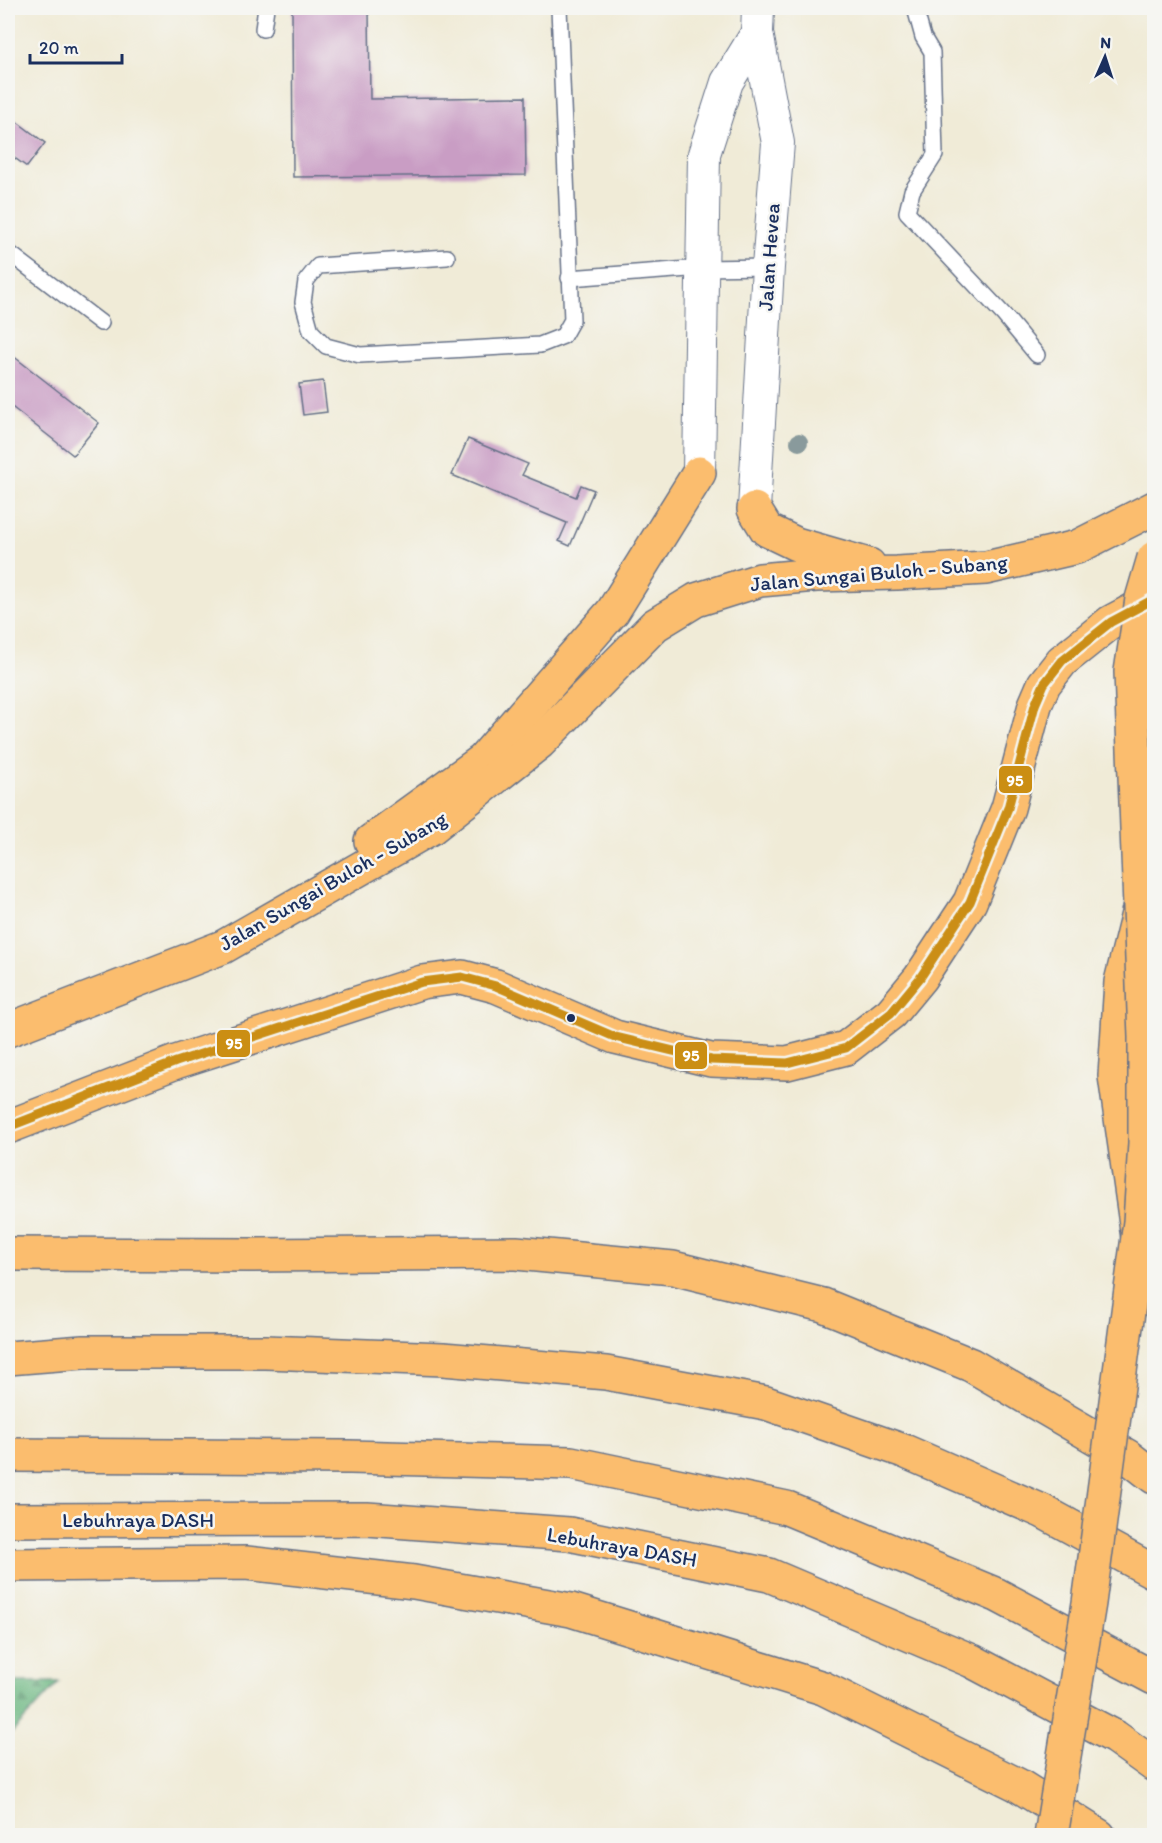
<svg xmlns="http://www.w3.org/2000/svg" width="1162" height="1843" viewBox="0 0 1162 1843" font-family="Itim,sans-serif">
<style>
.forest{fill:url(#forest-firs);stroke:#42726e;stroke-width:1.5}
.building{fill:#c99dc4}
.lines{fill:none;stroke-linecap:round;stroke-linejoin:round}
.service-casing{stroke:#667188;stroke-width:18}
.minor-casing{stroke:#667188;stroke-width:34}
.trunk-casing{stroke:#667188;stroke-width:36}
.motorway-casing{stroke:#667188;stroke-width:36}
.service{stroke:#fff;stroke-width:15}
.minor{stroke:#fff;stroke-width:32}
.trunk{stroke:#fbbd6e;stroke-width:33}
.motorway{stroke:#fbbd6e;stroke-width:33}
.motorway-bridge-casing{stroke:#667188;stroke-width:36;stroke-linecap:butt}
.motorway-bridge{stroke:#fbbd6e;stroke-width:33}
.bus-1-casing{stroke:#f6f6f2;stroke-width:14}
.bus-1{stroke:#cb8e13;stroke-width:9}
.tree{fill:#899a9c}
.bus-dot{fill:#1b2f5e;stroke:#f6f6f2;stroke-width:2}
.labels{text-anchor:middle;stroke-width:5;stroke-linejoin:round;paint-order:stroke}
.street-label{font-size:21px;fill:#1b2f5e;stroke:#f6f6f2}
.line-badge{stroke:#f6f6f2;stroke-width:2}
.badge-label{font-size:16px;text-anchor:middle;font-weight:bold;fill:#fff}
</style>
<defs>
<pattern id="forest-firs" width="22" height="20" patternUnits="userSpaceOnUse" patternTransform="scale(1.5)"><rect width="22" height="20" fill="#68b57e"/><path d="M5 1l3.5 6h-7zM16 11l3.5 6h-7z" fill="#55946a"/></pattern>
</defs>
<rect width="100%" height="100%" fill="#f6f6f2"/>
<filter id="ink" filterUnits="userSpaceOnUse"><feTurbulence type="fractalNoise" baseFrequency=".0167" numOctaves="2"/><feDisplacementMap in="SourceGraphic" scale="12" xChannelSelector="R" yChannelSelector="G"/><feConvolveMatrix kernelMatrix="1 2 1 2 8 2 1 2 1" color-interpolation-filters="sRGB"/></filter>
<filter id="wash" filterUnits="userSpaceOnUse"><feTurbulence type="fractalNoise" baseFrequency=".008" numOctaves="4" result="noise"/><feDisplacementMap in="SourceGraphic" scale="24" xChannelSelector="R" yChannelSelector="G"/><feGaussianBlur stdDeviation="1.35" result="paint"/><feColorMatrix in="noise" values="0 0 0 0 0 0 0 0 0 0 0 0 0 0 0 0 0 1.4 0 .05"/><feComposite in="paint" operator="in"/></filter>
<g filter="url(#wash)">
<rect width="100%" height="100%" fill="#f0ebd7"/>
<path class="forest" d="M8,1682H59L8,1737Z"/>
<g id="blocks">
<g class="building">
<path d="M292,8H369L370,99L525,97L526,175L293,177Z"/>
<path d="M8,115L45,143L27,167L8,153Z"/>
<path d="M8,352L99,423L73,455L8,404Z"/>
<path d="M323,381L327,412L303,415L299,384Z"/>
<path d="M468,439L528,464L522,475L576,497L581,485L594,490L570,546L559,541L567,523L452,475Z"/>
</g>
</g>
</g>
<g filter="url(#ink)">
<use href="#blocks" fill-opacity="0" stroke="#667188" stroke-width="1.5"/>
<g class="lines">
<defs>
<g id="service">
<path d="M915,8L923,37L932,52L935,155L912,191L907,212L1003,314L1037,355"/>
<path d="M263,29L266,8"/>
<path d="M8,252L101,323"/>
<path d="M447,257L318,266L306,281L303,302L311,331L326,346L360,355L540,345L563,336L572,320L559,8"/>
<path d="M569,278L702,268L768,267"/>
</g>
<g id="minor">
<path d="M699,473L704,154L727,82L757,33"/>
<path d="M754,509L768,267L778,143L757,33L758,8"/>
</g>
<g id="trunk">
<path d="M754,509L767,530L796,544L869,565"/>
<path d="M371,841L483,760L613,611L699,473"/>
<path d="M8,1030L223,947L431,828L540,742L655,625L696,600L760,580L816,575L897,573L986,568L1077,547L1154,508"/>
<path d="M8,1127L176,1062L422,982L462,977L496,986L615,1037L711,1060L787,1063L846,1048L891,1013L920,978L970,902L1008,808L1035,705L1044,684L1062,661L1111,622L1154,599"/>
</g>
<g id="motorway">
<path d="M1154,849L1121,982L1115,1076L1142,1266L1154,1291"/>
<path d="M8,1254L251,1255L516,1253L673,1268L823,1305L971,1365L1127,1456L1154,1477"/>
<path d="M8,1358L83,1352H266L443,1359L606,1373L766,1403L904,1451L1042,1511L1154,1572"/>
<path d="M8,1455L350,1457L571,1463L787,1508L997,1595L1154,1678"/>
<path d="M8,1520L367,1519L569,1534L769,1575L972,1661L1115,1737L1154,1765"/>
<path d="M8,1565L246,1563L414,1582L571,1610L823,1688L1018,1785L1099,1836"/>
</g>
</defs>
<use href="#service" class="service-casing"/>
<use href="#minor" class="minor-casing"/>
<use href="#trunk" class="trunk-casing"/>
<use href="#motorway" class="motorway-casing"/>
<use href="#service" class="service"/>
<use href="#minor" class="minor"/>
<use href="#trunk" class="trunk"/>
<use href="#motorway" class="motorway"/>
<defs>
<path id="motorway-bridge" d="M1051,1836L1089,1603L1140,1222L1145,1143V1037L1131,672L1142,599L1154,558"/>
</defs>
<use href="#motorway-bridge" class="motorway-bridge-casing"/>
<use href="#motorway-bridge" class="motorway-bridge"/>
<defs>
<path id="bus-1" d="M8,1127L176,1062L422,982L462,977L496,986L615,1037L711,1060L787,1063L846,1048L891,1013L920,978L970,902L1008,808L1035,705L1044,684L1062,661L1111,622L1154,599"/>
</defs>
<use href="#bus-1" class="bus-1-casing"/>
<use href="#bus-1" class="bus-1"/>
</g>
<circle class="tree" cx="799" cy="442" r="9"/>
</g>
<circle class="bus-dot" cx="571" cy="1018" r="5"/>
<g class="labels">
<g class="street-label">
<text transform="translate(769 257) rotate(-86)" y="7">Jalan Hevea</text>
<text transform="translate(879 573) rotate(-5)" y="7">Jalan Sungai Buloh - Subang</text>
<text transform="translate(333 881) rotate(-30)" y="7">Jalan Sungai Buloh - Subang</text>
<text x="138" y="1527">Lebuhraya DASH</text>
<text transform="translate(622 1547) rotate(10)" y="7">Lebuhraya DASH</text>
</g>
</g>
<g class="line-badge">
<rect x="998" y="765" width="35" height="29" rx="6" fill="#cb8e13"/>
<rect x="216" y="1029" width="35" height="29" rx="6" fill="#cb8e13"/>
<rect x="674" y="1041" width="34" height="29" rx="6" fill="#cb8e13"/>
</g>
<g class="badge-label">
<text x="1015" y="786">95</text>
<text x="234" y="1049">95</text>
<text x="691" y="1061">95</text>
</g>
<rect width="1162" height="1843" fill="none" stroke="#f6f6f2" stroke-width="30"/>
<g transform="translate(1105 57) rotate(3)" stroke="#f6f6f2" stroke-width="4.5" paint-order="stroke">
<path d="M0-4.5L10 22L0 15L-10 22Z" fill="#1b2f5e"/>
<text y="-9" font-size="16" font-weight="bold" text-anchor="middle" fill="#1b2f5e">N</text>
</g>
<path d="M30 54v9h92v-9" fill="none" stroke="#1b2f5e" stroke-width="3"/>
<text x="39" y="54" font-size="18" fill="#1b2f5e" stroke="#f6f6f2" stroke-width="4.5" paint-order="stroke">20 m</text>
</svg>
